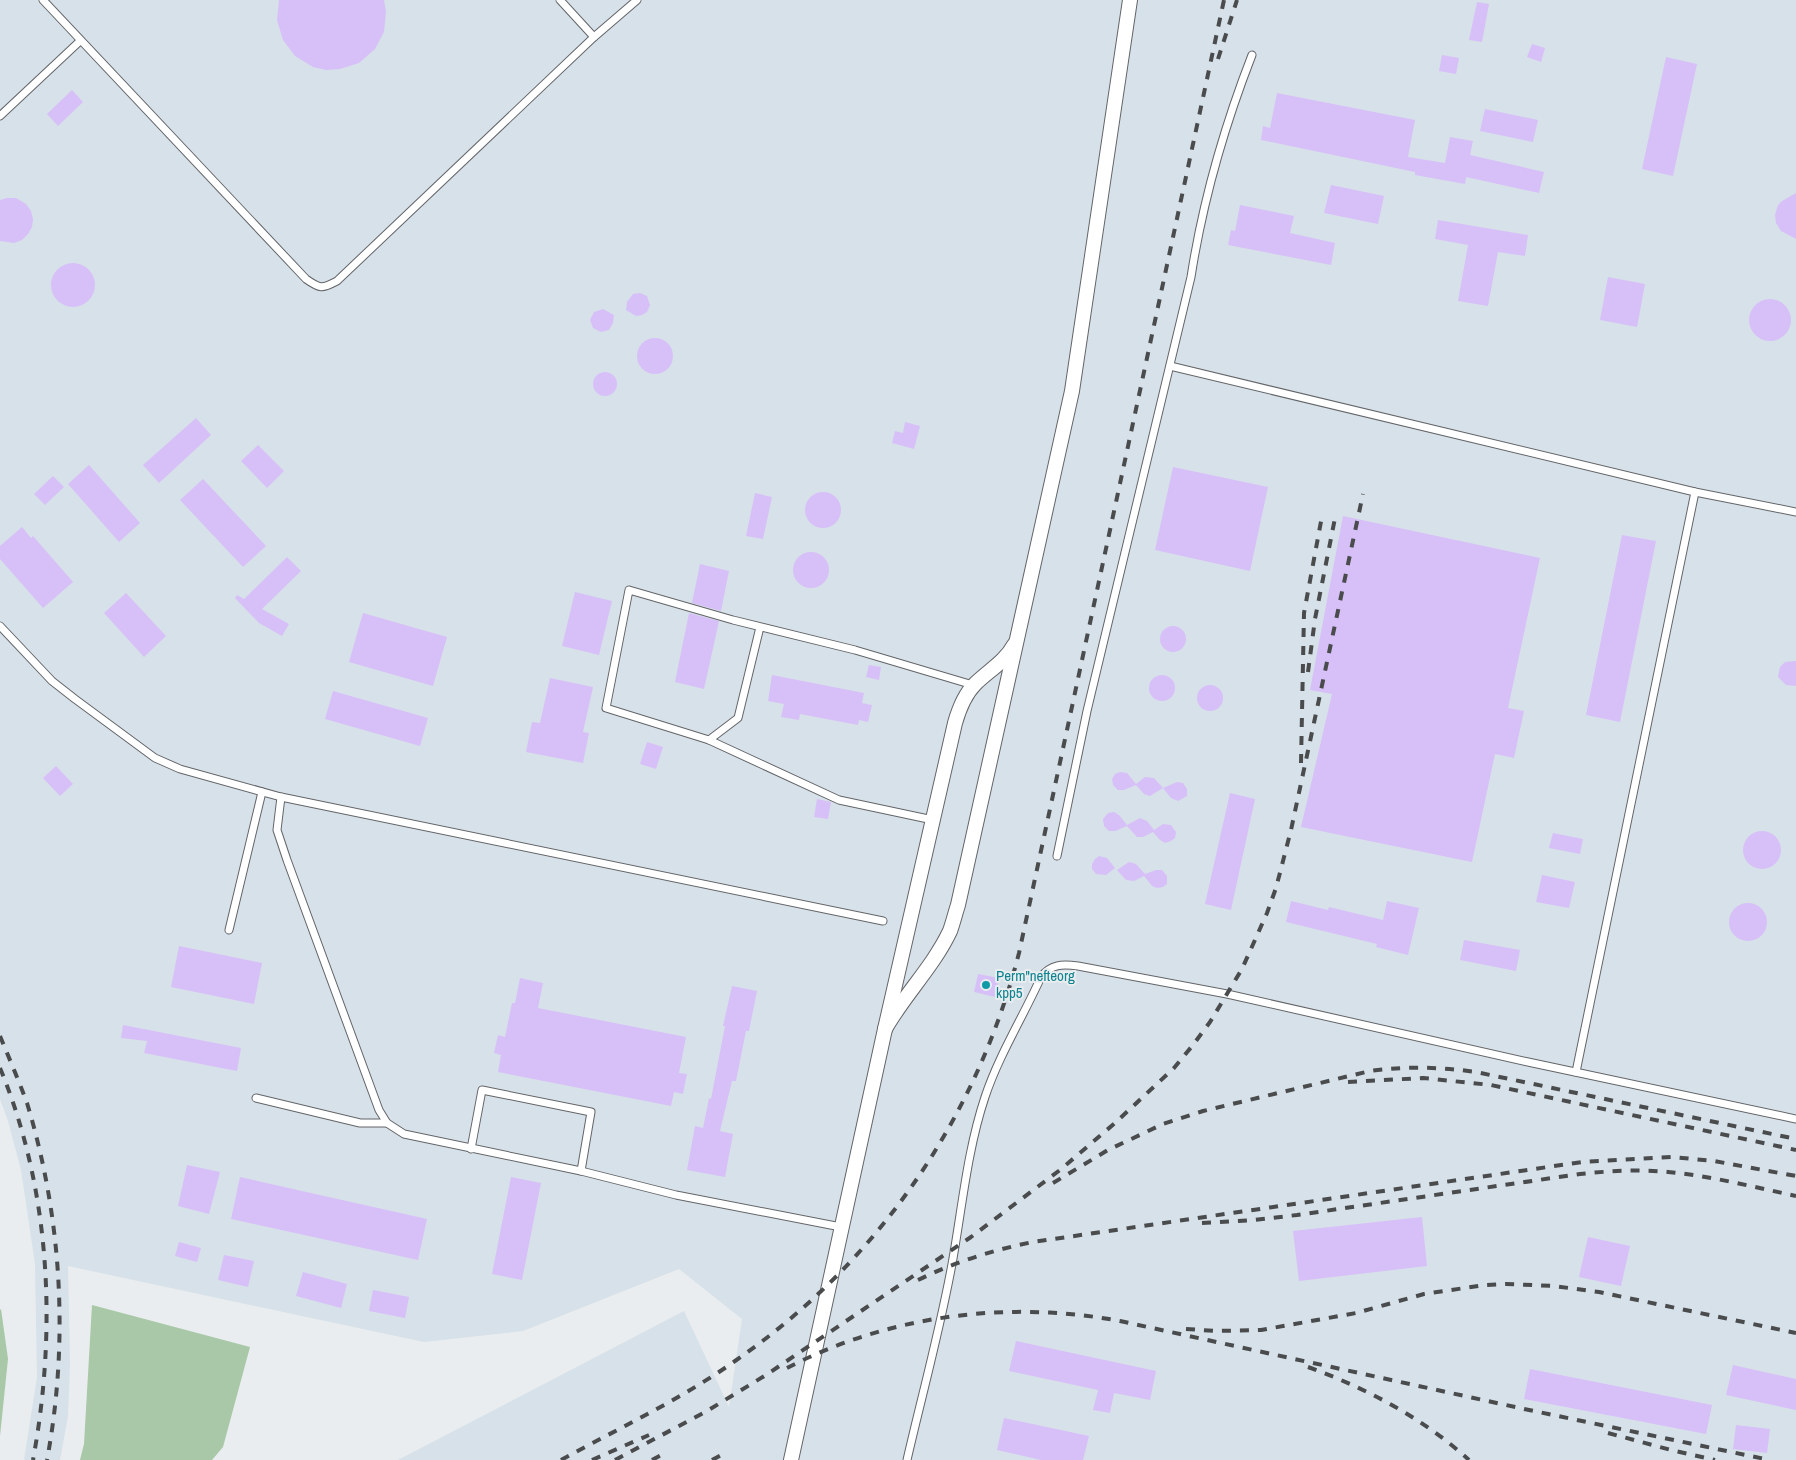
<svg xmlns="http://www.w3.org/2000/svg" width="1796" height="1460" viewBox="0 0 1796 1460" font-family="'Archivo Narrow',sans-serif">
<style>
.built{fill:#d7e1e9}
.green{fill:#a8c8a7}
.building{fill:#d7c0f8}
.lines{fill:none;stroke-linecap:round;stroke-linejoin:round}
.service-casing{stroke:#636568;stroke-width:9}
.minor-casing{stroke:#636568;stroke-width:16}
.service{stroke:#fff;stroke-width:7}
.minor{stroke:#fff;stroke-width:14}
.rail{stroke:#494b4c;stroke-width:4;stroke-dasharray:9 9;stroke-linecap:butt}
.culture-dot{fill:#0f9aa8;stroke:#e9edef;stroke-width:2}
.labels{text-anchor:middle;stroke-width:4;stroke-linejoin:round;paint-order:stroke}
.culture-label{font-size:15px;fill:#0d838f;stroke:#e9edef;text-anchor:start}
</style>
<rect width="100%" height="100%" fill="#e9edef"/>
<path class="built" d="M0,0H1796V1460H398L684,1311L729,1407L742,1319L679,1269L523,1331L424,1342L68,1266L70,1363L68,1416L60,1460H24L37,1377L35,1264L21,1170L8,1121L0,1099Z"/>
<g class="green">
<path d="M92,1305L250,1347L223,1447L212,1460H80L84,1444Z"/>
<path d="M1,1309L8,1359L0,1436V1310Z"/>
</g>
<g class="building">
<path d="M279,0H384L386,12L384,32L375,49L359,63L340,69L326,70L313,67L295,56L283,40L277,20Z"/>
<path d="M1477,2L1489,4L1482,42L1469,40Z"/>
<path d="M1532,44L1545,48L1541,62L1527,57Z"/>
<path d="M1442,55L1459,58L1456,74L1439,71Z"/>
<path d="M1666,57L1697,64L1673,176L1642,169Z"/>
<path d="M72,90L83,102L58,126L47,114Z"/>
<path d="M1277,93L1415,120L1408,157L1445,163L1450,137L1473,141L1470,155L1544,172L1539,193L1466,177L1465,184L1415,175V172L1261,140L1263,126L1270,128Z"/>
<path d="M1485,109L1538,120L1533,142L1480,131Z"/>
<path d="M1331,185L1384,196L1378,224L1324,213Z"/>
<path d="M1796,193V239L1781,231L1776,223L1775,215L1778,205L1782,201Z"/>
<path d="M7,198H16L26,204L31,211L33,219L32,227L28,234L22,240L14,243L0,241V200Z"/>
<path d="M1240,205L1294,216L1290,233L1335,243L1331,265L1228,245L1231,230L1235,231Z"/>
<path d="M1438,220L1528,235L1525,256L1498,252L1488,306L1458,301L1468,245L1435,239Z"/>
<circle cx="73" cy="285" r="22"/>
<path d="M1608,277L1645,284L1637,327L1600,320Z"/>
<path d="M640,293L647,296L650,305L647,312L642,315L636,316L626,310L627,302L633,294Z"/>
<circle cx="1770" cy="320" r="21"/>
<path d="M603,309L614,315L613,323L609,330L601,332L593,328L590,320L594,312Z"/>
<circle cx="655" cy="356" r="18"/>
<circle cx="605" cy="384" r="12"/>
<path d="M196,418L211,435L159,483L143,465Z"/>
<path d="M905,422L920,426L914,449L892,443L895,431L903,433Z"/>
<path d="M258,445L284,471L267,488L241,461Z"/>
<path d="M89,465L140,523L119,542L68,484Z"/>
<path d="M1173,467L1268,487L1250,571L1155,550Z"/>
<path d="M53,476L64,487L45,505L34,494Z"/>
<path d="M203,479L266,546L243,567L180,500Z"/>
<circle cx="823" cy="510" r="18"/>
<path d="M755,493L772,497L763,539L746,536Z"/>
<path d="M1343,516L1540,558L1508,708L1524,711L1514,758L1495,754L1472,862L1301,827L1332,694L1310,690Z"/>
<path d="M22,527L31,538L33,536L73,582L43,608L0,559V546Z"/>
<path d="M1622,535L1656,541L1620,722L1586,715Z"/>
<circle cx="811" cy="570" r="18"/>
<path d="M287,557L301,571L262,609L289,624L282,636L259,623L235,598L237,595L244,599Z"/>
<path d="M700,564L729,571L721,611L692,603Z"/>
<path d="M575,592L612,601L599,655L562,646Z"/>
<path d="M126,593L166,636L144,657L104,613Z"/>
<path d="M363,613L447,637L433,686L349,662Z"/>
<path d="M689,613L719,621L704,689L675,682Z"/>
<circle cx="1173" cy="639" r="13"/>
<path d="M1796,661V686L1786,685L1778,677L1780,667L1785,662Z"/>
<path d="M869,665L881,667L879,680L866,677Z"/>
<path d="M772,675L864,693L862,703L872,705L868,722L859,720L858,725L800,714L799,720L781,717L784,704L768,701Z"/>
<circle cx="1162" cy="688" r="13"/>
<path d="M550,678L593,687L583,732L589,733L583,763L526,752L532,722L540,723Z"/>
<circle cx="1210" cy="698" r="13"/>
<path d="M333,691L428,718L420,746L325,719Z"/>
<path d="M647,742L663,747L656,769L640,764Z"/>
<path d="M56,766L73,784L60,796L43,778Z"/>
<path d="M1120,772L1127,773L1136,784L1145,777L1154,778L1163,788L1150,796L1144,794L1136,785L1124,790H1118L1113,785L1112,779L1115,774Z"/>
<path d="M1177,782L1183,783L1187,789V796L1178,801L1171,798L1163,788Z"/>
<path d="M1230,793L1255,799L1231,910L1205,904Z"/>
<path d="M817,799L831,802L828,819L814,817Z"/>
<path d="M1114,812L1119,815L1127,825L1140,818L1147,821L1154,830L1163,824L1171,825L1176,832L1175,838L1171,841L1165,843L1160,840L1153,832L1143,837H1137L1127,826L1115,831H1109L1104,826L1103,819L1108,813Z"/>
<circle cx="1762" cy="850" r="19"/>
<path d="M1553,833L1583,839L1580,854L1549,848Z"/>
<path d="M1099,856L1107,858L1115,868L1106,875L1096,874L1092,869V864L1095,859Z"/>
<path d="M1129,862L1136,864L1145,874L1156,870H1162L1167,876V884L1163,887L1157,888L1152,886L1144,876L1134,881L1126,880L1117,870Z"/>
<path d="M1542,875L1575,882L1569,908L1536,902Z"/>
<path d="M1291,901L1328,910L1329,907L1383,920L1387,901L1419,908L1408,955L1376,947L1377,944L1286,922Z"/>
<circle cx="1748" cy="922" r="19"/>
<path d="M1464,940L1520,950L1516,971L1460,960Z"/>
<path d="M179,946L262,963L254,1004L171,987Z"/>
<path d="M978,974L999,978L995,997L974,992Z"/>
<path d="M520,978L543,983L538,1008L686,1037L679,1073L687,1074L683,1094L674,1092L671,1106L498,1072L501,1055L494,1053L498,1035L505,1037L512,1003H515Z"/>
<path d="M732,986L757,991L749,1031H746L736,1081H732L720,1131L733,1134L725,1177L687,1170L695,1126L703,1128L709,1098L711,1099L725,1026H723Z"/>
<path d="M123,1025L241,1048L237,1071L144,1053L147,1041L121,1038Z"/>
<path d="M187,1165L220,1172L209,1214L178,1206Z"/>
<path d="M240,1177L427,1219L418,1260L231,1219Z"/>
<path d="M511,1177L541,1183L522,1280L492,1274Z"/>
<path d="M1422,1217L1427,1266L1299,1281L1293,1231Z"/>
<path d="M1588,1237L1630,1246L1621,1286L1579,1277Z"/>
<path d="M179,1242L201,1248L197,1262L175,1256Z"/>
<path d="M224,1255L254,1261L248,1287L218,1280Z"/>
<path d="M303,1272L347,1284L341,1308L296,1296Z"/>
<path d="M373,1290L409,1297L405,1318L369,1311Z"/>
<path d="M1016,1341L1156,1371L1150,1400L1114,1393L1110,1413L1093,1410L1098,1390L1009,1371Z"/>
<path d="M1733,1365L1796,1379V1410L1726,1395Z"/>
<path d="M1530,1369L1712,1405L1706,1434L1524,1399Z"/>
<path d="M1004,1418L1089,1436L1083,1460H1041L997,1450Z"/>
<path d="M1736,1425L1770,1429L1767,1453L1733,1449Z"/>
</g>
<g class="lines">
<defs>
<g id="service">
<path d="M43,0L306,279C320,289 322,289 337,281L594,37L637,0"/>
<path d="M560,0L594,37"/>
<path d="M0,116L80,41"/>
<path d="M1170,366L1695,492L1796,512"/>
<path d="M0,626L52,681L75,699L155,758L180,769L281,797L883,921"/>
<path d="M760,627L738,718L709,740L606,708L629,590L733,620L855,650L973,685"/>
<path d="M709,740L839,800L933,820"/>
<path d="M281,797L277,830L287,860L379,1110L387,1123L404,1134L581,1171L676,1195L841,1227"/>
<path d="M1057,856L1087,711L1191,277C1203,200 1224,127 1252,55"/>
<path d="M229,930L262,792"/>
<path d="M1576,1072L1695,492"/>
<path d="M256,1098L360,1123H387"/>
<path d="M471,1149L482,1090L591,1112L581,1171"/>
<path d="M907,1460C922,1395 940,1330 952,1264C962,1209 967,1151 985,1097C999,1055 1023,1017 1041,977C1051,964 1062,964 1078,966L1227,994L1528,1062L1796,1119"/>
</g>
<g id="minor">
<path d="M885,1029C904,995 933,967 950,931C953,923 955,914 958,905L1072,391L1130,0"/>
<path d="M791,1460L885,1029L955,723C959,709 964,695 975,684C988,671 1005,662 1014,645"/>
</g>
</defs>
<use href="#service" class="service-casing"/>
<use href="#minor" class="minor-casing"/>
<use href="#service" class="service"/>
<use href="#minor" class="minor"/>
<g class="rail">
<path d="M1218,59L1237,0"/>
<path d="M1308,672L1315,619L1336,513"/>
<path d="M1301,763L1304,613L1322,516"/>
<path d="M0,1036C9,1058 19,1081 27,1103C62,1218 69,1342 47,1460"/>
<path d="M0,1068C51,1191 57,1330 33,1460"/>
<path d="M1348,1082L1423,1078L1491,1085L1796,1150"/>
<path d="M1053,1183L1108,1150L1163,1124L1203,1111L1370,1071C1406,1066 1440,1067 1476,1072L1796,1139"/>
<path d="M1202,1223L1254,1220L1297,1215L1580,1174C1609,1171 1639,1169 1668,1172C1711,1176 1754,1187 1796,1196"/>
<path d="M918,1280C955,1262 993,1250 1033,1242L1582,1162L1672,1157L1714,1161L1796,1176"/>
<path d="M1186,1329L1216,1331L1261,1330L1356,1313L1424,1294L1485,1285L1506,1284L1554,1286L1599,1292L1796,1333"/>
<path d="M1308,1367C1366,1388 1423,1418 1469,1460"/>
<path d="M787,1368C889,1315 1008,1300 1120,1321L1529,1410L1770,1460"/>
<path d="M1608,1433L1671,1450L1715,1460"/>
<path d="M561,1460C619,1428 680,1400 735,1361C877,1263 976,1120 1019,953L1224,0"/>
<path d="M592,1460L649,1435"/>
<path d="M615,1460L707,1411L766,1375L971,1237L1060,1170L1115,1123L1174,1068L1193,1045L1210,1022L1242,969L1267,913L1276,888L1291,830L1363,494"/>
<path d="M652,1460L661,1455"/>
<path d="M712,1460L723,1454"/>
</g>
</g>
<circle class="culture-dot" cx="986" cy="985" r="5"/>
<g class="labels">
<g class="culture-label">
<text x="996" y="981">Perm"nefteorg<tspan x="996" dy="17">kpp5</tspan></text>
</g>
</g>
</svg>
